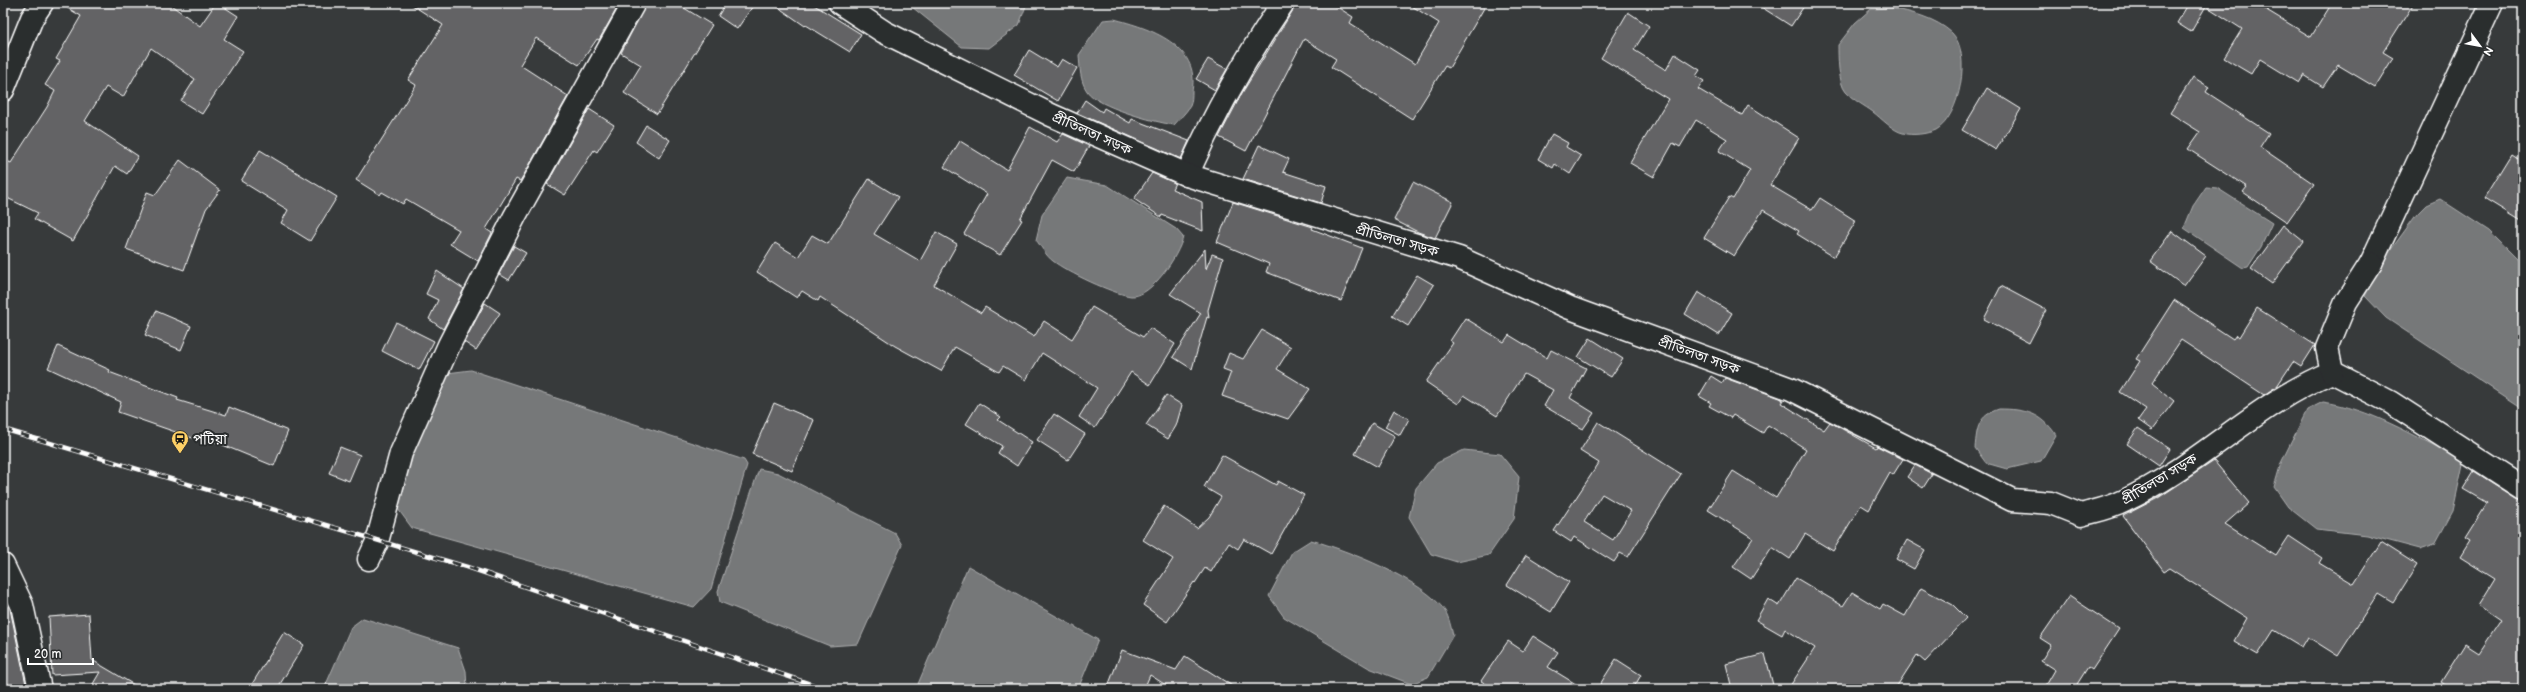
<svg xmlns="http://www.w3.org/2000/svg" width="2526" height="692" viewBox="0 0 2526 692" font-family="'Balsamiq Sans','Noto Sans Bengali',sans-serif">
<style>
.water{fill:#767879;stroke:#adaeaf}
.building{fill:#636465;stroke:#fff;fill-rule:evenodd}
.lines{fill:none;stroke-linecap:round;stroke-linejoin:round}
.street-casing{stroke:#fff;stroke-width:25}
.secondary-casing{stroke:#fff;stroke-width:25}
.street{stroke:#2a2d2e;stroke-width:22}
.secondary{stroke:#2a2d2e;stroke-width:22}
.rail-casing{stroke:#fff;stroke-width:4.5}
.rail{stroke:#2a2d2e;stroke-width:3;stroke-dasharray:9;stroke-linecap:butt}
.labels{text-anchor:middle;stroke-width:4;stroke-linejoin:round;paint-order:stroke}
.street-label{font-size:14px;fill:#fff;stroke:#2a2d2e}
.poi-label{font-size:14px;fill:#fff;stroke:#2a2d2e;text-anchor:start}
</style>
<rect width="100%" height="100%" fill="#373a3b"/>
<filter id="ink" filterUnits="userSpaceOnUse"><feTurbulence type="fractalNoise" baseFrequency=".025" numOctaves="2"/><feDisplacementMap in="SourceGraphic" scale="8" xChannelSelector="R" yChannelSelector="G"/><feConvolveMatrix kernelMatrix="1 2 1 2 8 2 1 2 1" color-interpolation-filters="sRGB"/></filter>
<g filter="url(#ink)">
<g class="water">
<path d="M907,3H1027L1019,25L989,48L962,47Z"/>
<path d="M1891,8C1911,12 1936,18 1952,33C1972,53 1960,117 1936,130C1927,134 1912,136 1903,133C1893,131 1881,118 1873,112C1865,106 1853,100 1846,92C1838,83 1838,56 1838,45L1855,23L1871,9Z"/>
<path d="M1114,19C1149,28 1201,45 1192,91C1192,95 1192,102 1190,106C1186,113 1179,119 1174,125C1155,122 1097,107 1087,91C1080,81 1080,68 1079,55L1103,20Z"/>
<path d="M1067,178L1107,185L1176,229L1183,237C1179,255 1151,298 1131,296C1113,294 1067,272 1053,261C1046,256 1041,246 1036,240L1042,215Z"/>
<path d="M2206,187L2217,188L2272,223L2261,247L2248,267L2243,268L2184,228L2193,206Z"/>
<path d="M2440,199L2489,231L2523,265V409L2386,318L2365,296L2382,262L2417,214L2426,205Z"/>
<path d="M471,370L744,460L747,465L711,589L694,607L412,528L398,509L412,452L447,373Z"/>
<path d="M2323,402C2369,408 2414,436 2455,456L2463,464L2453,511L2435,544L2420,549L2367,535L2316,529L2288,507L2274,487L2281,463L2307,410Z"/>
<path d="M1999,409C2025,409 2042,413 2056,435L2041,461L2007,469L1986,463L1975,448C1977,427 1978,416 1999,409Z"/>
<path d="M1464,450L1500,454L1519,477L1514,519L1489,555L1457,562L1431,554L1409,517L1416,488L1437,463Z"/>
<path d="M759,469L778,473L895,533L902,545L858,644L830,646L720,602L718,591Z"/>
<path d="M1311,540C1347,550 1424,580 1445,611C1449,617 1451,628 1453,635L1428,677L1411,684L1369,668L1284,617L1269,596L1292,552Z"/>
<path d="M968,566L1098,640L1078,689H926L918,684Z"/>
<path d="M363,618L458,648L466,671L467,689H324L351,627Z"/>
</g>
<g class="building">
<path d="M59,3H168L200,26L216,3H218L238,16L224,39L243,51L202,114L181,101L195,79L151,48L123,97L106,87L85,121L138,156L127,174L115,166L73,241L34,219L38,213L3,196V159L11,163L47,107L55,91L45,85L60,61L56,59L81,16Z"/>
<path d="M409,3H620L599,40L597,39L579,65L536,38L520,65L568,96L525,173L520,181L516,179L486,229L492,233L478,261L450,244L459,230L406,199L403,204L382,192L380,195L356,180L416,85L408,80L443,25Z"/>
<path d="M646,3H676L712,25L657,114L624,93L641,65L621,53Z"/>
<path d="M726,3H755L737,29L718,16Z"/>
<path d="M772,3H811L861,34L850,52L806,25L805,26Z"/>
<path d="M1295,3H1331L1353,17L1350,23L1415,64L1439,23L1407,3H1487L1449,68L1445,66L1412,119L1331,67L1336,59L1304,39L1246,151L1219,137L1242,93L1293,10Z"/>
<path d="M1755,3H1806L1791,26Z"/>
<path d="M2189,3H2255L2311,37L2332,3H2414L2383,52L2393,58L2375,87L2338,65L2323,87L2304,75L2299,83L2260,59L2251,74L2224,58L2242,29L2206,6L2191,32L2177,23Z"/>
<path d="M1628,12L1649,26L1634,50L1666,70L1675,54L1700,70L1696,76L1704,81L1698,89L1742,115L1748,105L1799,138L1770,185L1812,210L1820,198L1856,221L1834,257L1797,234L1799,231L1763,210L1734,256L1704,238L1729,197L1733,199L1750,170L1719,151L1727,139L1696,120L1680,147L1673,143L1654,177L1630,163L1668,99L1601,58Z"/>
<path d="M1029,50L1057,67L1062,59L1077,68L1058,101L1014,75Z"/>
<path d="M1208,59L1227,69L1215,90L1196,79Z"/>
<path d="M2193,77L2209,87L2206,92L2269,133L2260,147L2314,184L2287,222L2243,192L2247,187L2188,149L2200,132L2170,113Z"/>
<path d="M1987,88L2021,109L1996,150L1962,130Z"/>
<path d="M1085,100L1102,112L1104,108L1130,123L1132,119L1189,141L1181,159L1077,113Z"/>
<path d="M589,109L614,125L597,152L594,150L565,195L547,184Z"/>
<path d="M646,125L670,140L659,158L636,142Z"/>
<path d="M1030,127L1057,142L1063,134L1089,146L1074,172L1052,160L1020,219L1022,220L1000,255L964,234L987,194L944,167L960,141L1007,170Z"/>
<path d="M1552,134L1568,143L1566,147L1581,156L1570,174L1555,164L1553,168L1538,159Z"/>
<path d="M1259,145L1289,159L1283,172L1326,186L1321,203L1243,179Z"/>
<path d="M260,150L337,197L310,241L281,223L288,210L241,181Z"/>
<path d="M2511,154L2523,162V222L2484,198Z"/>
<path d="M180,160L220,190L206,209L184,270L126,249L147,192L155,195Z"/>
<path d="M1152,173L1175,183L1172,189L1202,202L1203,231L1162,215L1161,217L1134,199Z"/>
<path d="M869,179L898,197L874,234L920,261L936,232L957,244L934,285L981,313L985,307L1034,337L1044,321L1072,339L1092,307L1143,337L1150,328L1175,344L1150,385L1131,372L1095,428L1079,417L1097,388L1042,353L1026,380L1003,366L999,372L955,347L941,371L895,346L820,297L818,301L802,291L797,298L757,272L775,243L798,257L812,235L828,244Z"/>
<path d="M1413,182L1453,202L1435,238L1418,232L1394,220Z"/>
<path d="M1233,202L1313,227L1312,229L1362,248L1341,301L1266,272L1269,264L1217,242Z"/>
<path d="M2283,225L2303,241L2272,284L2251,269Z"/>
<path d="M2172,231L2206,256L2184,286L2150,261Z"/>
<path d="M514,246L526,253L509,280L499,274Z"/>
<path d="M1205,249L1206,269L1212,254L1223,258L1208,310L1209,318L1207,317L1192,369L1173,357L1201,313L1170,294Z"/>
<path d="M437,271L464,289L443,329L429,319L438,300L426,294Z"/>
<path d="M1417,275L1434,285L1408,326L1392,316Z"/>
<path d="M2001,286L2046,310L2029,343L1984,319Z"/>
<path d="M1698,292L1732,313L1719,335L1685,314Z"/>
<path d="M2174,300L2233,339L2236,335L2239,337L2257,308L2315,345L2301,367L2293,362L2277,386L2264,395L2181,340L2152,383L2174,401L2152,430L2138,420L2146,409L2120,392L2140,361L2136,359Z"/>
<path d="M485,303L500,313L476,350L464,342Z"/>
<path d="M156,311L191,326L181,350L145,335Z"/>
<path d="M1465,318L1504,342L1509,335L1547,358L1551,350L1586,368L1570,398L1594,413L1583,429L1544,406L1553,390L1524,374L1497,416L1464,395L1458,404L1426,382L1453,343L1450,341Z"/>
<path d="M396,322L434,341L419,370L382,351Z"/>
<path d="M1262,330L1291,347L1277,369L1310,389L1288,419L1222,396L1231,372L1223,369L1229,353L1243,359Z"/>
<path d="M1590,338L1623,359L1611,377L1578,357Z"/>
<path d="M58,346L110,370L109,372L178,398L177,400L226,415L229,407L288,431L274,466L208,439L207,443L118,412L121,402L48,368Z"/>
<path d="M1711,376L1722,383L1725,378L1780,398L1783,400L1781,403L1824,430L1830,422L1876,448L1877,446L1903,459L1893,475L1890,473L1869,510L1861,505L1833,551L1805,534L1790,559L1772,547L1751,579L1733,567L1753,538L1708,510L1733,471L1776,498L1806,449L1768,425L1763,433L1733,415L1731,418L1709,406L1711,403L1699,396Z"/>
<path d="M1166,395L1182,405L1176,426L1168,439L1146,425Z"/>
<path d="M774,403L814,420L792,471L752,454Z"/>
<path d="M979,403L1001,417L998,420L1032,442L1017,466L998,453L1002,446L966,424Z"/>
<path d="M1394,410L1409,419L1400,435L1385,427Z"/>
<path d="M1054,414L1085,434L1068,460L1037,440Z"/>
<path d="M1598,422L1681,474L1628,557L1620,553L1614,562L1574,537L1571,542L1554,531L1599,463L1580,451ZM1602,494L1631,511L1613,540L1584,522Z"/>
<path d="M1372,423L1395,436L1378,467L1355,454Z"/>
<path d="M2138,428L2170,449L2159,466L2127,444Z"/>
<path d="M340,447L360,455L349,481L329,473Z"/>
<path d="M1222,455L1276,485L1278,481L1304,495L1271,554L1244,539L1238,549L1229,543L1211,572L1205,568L1195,583L1194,582L1167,622L1143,605L1173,559L1143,540L1164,506L1197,528L1209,517L1221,497L1204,487Z"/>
<path d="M2214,461L2249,503L2225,524L2276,556L2289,536L2322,558L2319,563L2354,584L2381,542L2417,565L2393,603L2378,594L2338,656L2308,637L2302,647L2274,630L2258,655L2234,641L2247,618L2169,568L2164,571L2123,516L2158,498Z"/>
<path d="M1915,465L1932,474L1923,488L1907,477Z"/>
<path d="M2474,471L2516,498L2523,500V689H2451L2441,682L2465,644L2479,653L2501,620L2479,605L2495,579L2460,557L2470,541L2465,538L2487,503L2463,489Z"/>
<path d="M1907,540L1925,550L1914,569L1896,559Z"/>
<path d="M1526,555L1569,582L1551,612L1507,585Z"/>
<path d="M1796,578L1843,606L1852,592L1880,609L1883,604L1905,616L1921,588L1953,605L1966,618L1925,662L1917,655L1895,689H1788L1815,648L1785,629L1782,635L1756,620L1768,599L1779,606Z"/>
<path d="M3,594L10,609L27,689H3Z"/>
<path d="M2069,596L2119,629L2092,670L2088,667L2074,689H2044L2055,670L2041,661L2051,645L2040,638Z"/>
<path d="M89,614L92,660L141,689H90L100,672L52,675L49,617Z"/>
<path d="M284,632L304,645L277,689H249Z"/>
<path d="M1533,636L1558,652L1548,667L1584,689H1495L1481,681L1508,641L1523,651Z"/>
<path d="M1122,650L1176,670L1185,656L1237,689H1172L1150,675L1144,689H1107Z"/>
<path d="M1765,654L1774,689H1732L1726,664Z"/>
<path d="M1616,659L1641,675L1633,689H1597Z"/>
</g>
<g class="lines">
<defs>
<g id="street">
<path d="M1187,175C1215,112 1244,60 1283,3"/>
<path d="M2371,263L2492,3"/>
<path d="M369,559L377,542L401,453L449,345L515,216L634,3"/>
</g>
<g id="secondary">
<path d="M840,3L884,32L1051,115L1187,175L1459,258L1570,308L1791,389L2012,500L2051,503L2081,515C2095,511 2111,508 2124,501C2198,467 2256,403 2332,372L2390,402L2523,488"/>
<path d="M3,90L32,18L42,3"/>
<path d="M2332,372L2327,348L2346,302L2371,263"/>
<path d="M3,565L22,605L40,689"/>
</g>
</defs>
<use href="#street" class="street-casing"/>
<use href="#secondary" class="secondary-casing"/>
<use href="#street" class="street"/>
<use href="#secondary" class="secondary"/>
<defs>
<path id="rail" d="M3,429L467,567L825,689"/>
</defs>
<use href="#rail" class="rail-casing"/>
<use href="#rail" class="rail"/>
</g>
</g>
<defs>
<symbol id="station-pin" viewBox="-11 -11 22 30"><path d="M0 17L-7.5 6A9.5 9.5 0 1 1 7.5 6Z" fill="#ffd166" stroke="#2a2d2e"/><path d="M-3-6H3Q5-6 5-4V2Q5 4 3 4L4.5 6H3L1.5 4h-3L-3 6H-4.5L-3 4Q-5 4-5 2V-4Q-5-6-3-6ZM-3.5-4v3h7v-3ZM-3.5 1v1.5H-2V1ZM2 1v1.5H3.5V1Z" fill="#111"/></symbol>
</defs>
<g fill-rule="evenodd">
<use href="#station-pin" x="170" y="429" width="20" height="27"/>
</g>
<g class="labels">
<g class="street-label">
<text transform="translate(1092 133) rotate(24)" y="5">প্রীতিলতা সড়ক</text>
<text transform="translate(1397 240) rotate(16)" y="5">প্রীতিলতা সড়ক</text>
<text transform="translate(1699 355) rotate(20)" y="5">প্রীতিলতা সড়ক</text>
<text transform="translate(2159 479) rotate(-31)" y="5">প্রীতিলতা সড়ক</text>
</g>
<g class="poi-label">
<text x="193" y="444">পটিয়া</text>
</g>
</g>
<rect width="2526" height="692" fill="none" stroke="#2a2d2e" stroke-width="16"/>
<rect x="8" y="8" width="2510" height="676" fill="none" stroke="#fff" stroke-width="1.5" filter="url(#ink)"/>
<g transform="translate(2480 46) rotate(122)" stroke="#2a2d2e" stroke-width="3" paint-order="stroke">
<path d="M0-3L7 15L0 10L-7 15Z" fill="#ffffff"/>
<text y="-6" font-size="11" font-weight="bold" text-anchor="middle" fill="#ffffff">N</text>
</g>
<path d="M28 658v6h65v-6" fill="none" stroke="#ffffff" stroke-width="2"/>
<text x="34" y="658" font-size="12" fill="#ffffff" stroke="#2a2d2e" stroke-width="3" paint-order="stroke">20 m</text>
</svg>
